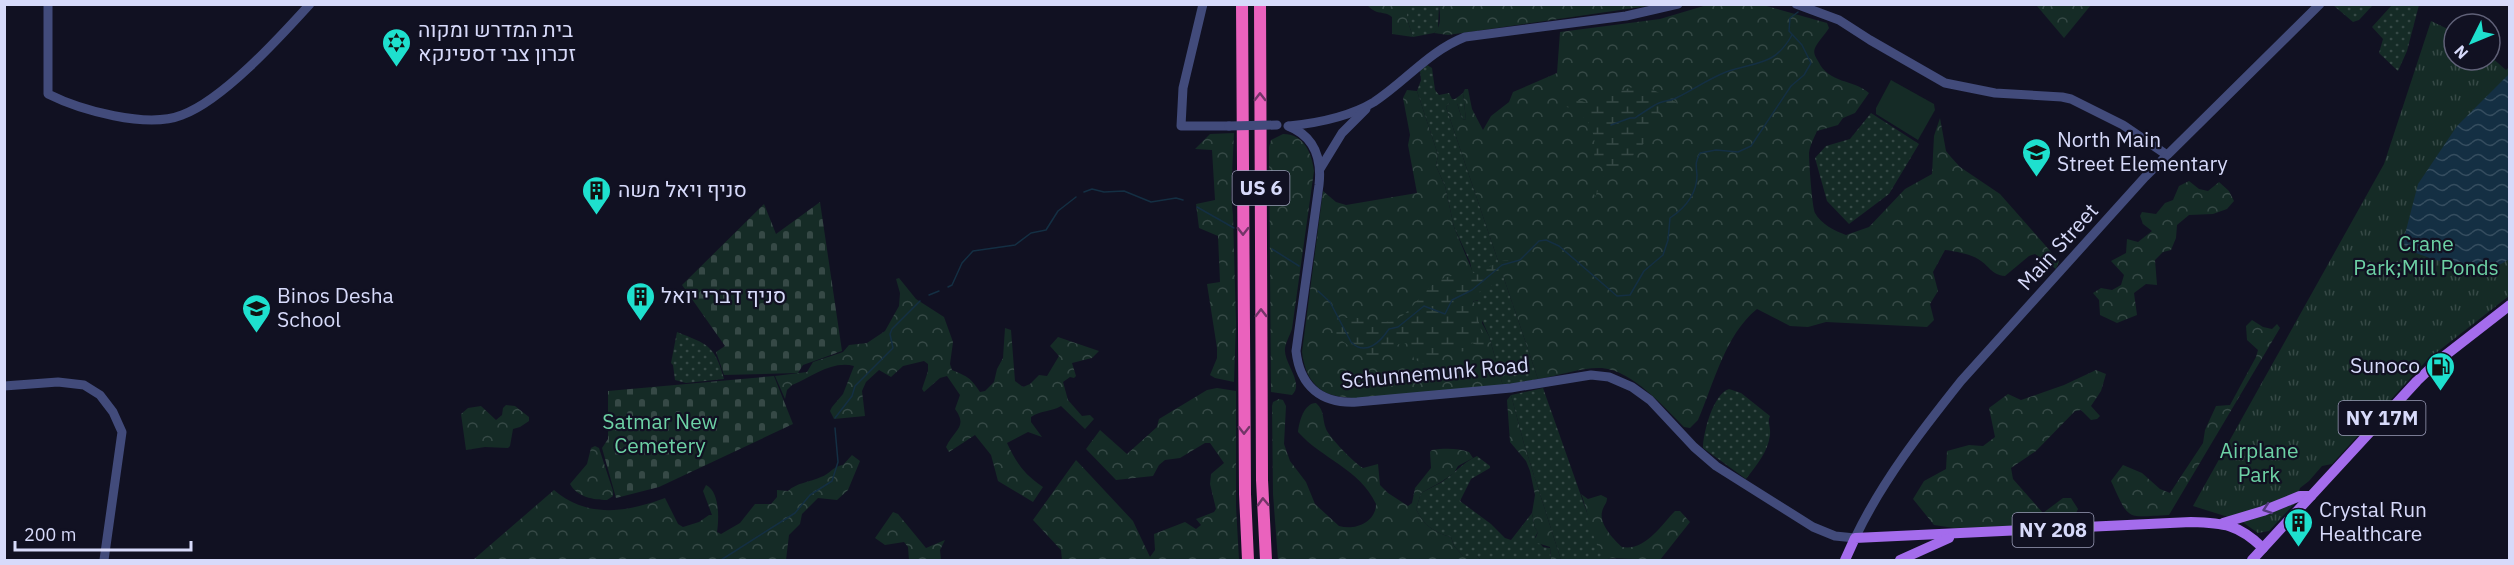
<svg xmlns="http://www.w3.org/2000/svg" width="2514" height="565" viewBox="0 0 2514 565" font-family="'IBM Plex Sans',Heebo,sans-serif">
<style>
.grass{fill:url(#grass-dots)}
.forest{fill:url(#forest-crowns)}
.wetland{fill:url(#wetland-marsh)}
.cemetery{fill:url(#cemetery-stones)}
.park{fill:url(#park-tufts)}
.pitch{fill:#152b26}
.water{fill:url(#water-waves)}
.lines{fill:none;stroke-linecap:round;stroke-linejoin:round}
.stream{stroke:#142f43;stroke-width:1.5}
.minor{stroke:#424b7b;stroke-width:9}
.major{stroke:#a46cec;stroke-width:10}
.highway{stroke:#ea62bd;stroke-width:12}
.minor-bridge{stroke:#424b7b;stroke-width:9}
.oneway{stroke:#733568}
.oneway2{stroke:#533a7d}
.labels{text-anchor:middle;stroke-width:4.5;stroke-linejoin:round;paint-order:stroke}
.shield{fill:#112;stroke:#9c9eb9;stroke-width:1.5}
.shield-label{font-size:20px;font-weight:bold;fill:#d7dafa}
.poi-label{font-size:21px;fill:#d7dafa;stroke:#112;text-anchor:start}
.park-label{font-size:21px;fill:#6dd1a5;stroke:#112}
.street-label{font-size:21px;fill:#d7dafa;stroke:#112}
</style>
<defs>
<pattern id="grass-dots" width="8" height="8" patternUnits="userSpaceOnUse" patternTransform="scale(1.5)"><rect width="8" height="8" fill="#152b26"/><path d="M2 2h.1M6 6h.1" fill="none" stroke="#364946" stroke-width="1.8" stroke-linecap="round"/></pattern>
<pattern id="forest-crowns" width="20" height="18" patternUnits="userSpaceOnUse" patternTransform="scale(1.5)"><rect width="20" height="18" fill="#152b26"/><path d="M2 6a3 3 0 1 1 6 0M12 15a3 3 0 1 1 6 0" fill="none" stroke="#364946"/></pattern>
<pattern id="wetland-marsh" width="20" height="14" patternUnits="userSpaceOnUse" patternTransform="scale(1.5)"><rect width="20" height="14" fill="#152b26"/><path d="M1 5h8M5 5V1M11 12h8M15 12V8" fill="none" stroke="#364946"/></pattern>
<pattern id="cemetery-stones" width="16" height="16" patternUnits="userSpaceOnUse" patternTransform="scale(1.5)"><rect width="16" height="16" fill="#152b26"/><path d="M2 7V4a2 2 0 0 1 4 0v3zM10 15v-3a2 2 0 0 1 4 0v3z" fill="#364946"/></pattern>
<pattern id="park-tufts" width="24" height="20" patternUnits="userSpaceOnUse" patternTransform="scale(1.5)"><rect width="24" height="20" fill="#152b26"/><path d="M3 7l-1-3M5 7V3M7 7l1-3M15 17l-1-3M17 17v-4M19 17l1-3" fill="none" stroke="#364946"/></pattern>
<pattern id="water-waves" width="16" height="10" patternUnits="userSpaceOnUse" patternTransform="scale(1.5)"><rect width="16" height="10" fill="#142f43"/><path d="M0 5q4-4 8 0t8 0" fill="none" stroke="#354d5f"/></pattern>
</defs>
<rect width="100%" height="100%" fill="#112"/>
<g class="grass">
<path d="M1407,5H1439L1438,29L1434,33L1413,37L1407,19Z"/>
<path d="M2333,5H2373L2359,20L2353,22Z"/>
<path d="M2392,5H2419L2407,51L2398,71L2379,53L2383,39L2372,27Z"/>
<path d="M1427,65L1432,68L1435,90L1439,95L1449,93L1452,99H1455L1463,93L1466,120L1462,119L1457,103H1450L1446,107L1538,379L1503,386L1489,336L1473,300L1478,301L1470,262L1454,227L1445,186L1436,166L1438,155L1417,91L1421,80L1420,71Z"/>
<path d="M1871,113L1919,144L1889,194L1849,224L1827,201L1815,158L1826,146L1850,139Z"/>
<path d="M677,332C707,344 715,345 724,379L686,383L675,380L673,365L671,363Z"/>
<path d="M1543,388L1597,541L1607,558L1626,560H1561L1524,444L1511,395Z"/>
<path d="M1729,389L1741,393L1770,416C1767,422 1771,427 1770,435C1768,452 1756,466 1746,479L1703,448C1703,433 1713,394 1729,389Z"/>
<path d="M1477,456L1490,466V468L1471,479L1460,501L1491,524L1505,538L1511,540L1532,513L1535,528L1538,532L1535,537L1543,547L1550,548L1551,560H1481L1477,556H1463L1454,546L1451,537C1434,533 1423,524 1416,509L1421,493C1428,489 1435,486 1442,482C1455,473 1462,463 1477,456Z"/>
</g>
<g class="forest">
<path d="M1367,5H1407V19L1413,37L1392,34V17C1384,10 1379,17 1367,5Z"/>
<path d="M1439,5H1655L1448,35L1434,33C1442,26 1440,15 1439,5Z"/>
<path d="M1707,5H1763L1827,23L1829,28C1825,35 1818,41 1815,48C1813,53 1815,56 1818,61C1829,84 1853,79 1869,93L1855,113L1843,118L1838,125L1817,131C1814,138 1810,145 1809,153C1809,162 1812,207 1815,213C1821,224 1835,231 1846,235L1869,227L1905,189L1932,174L1934,136L1940,118L1946,151L1950,156L1960,167L2000,194L2059,261L2056,269L2035,254L2029,256L2005,276C1991,275 1989,265 1978,259C1970,254 1954,251 1945,250L1933,272L1938,291L1930,304L1934,320L1927,327L1826,322L1808,327L1790,326L1757,309C1725,335 1714,383 1698,420L1690,428L1684,427C1664,407 1633,371 1602,368C1582,367 1558,376 1538,379L1446,107L1450,103H1457L1462,119L1466,120L1463,93L1465,89H1468L1472,109L1483,130L1491,116L1509,102L1513,92L1557,73L1560,32L1660,19Z"/>
<path d="M2038,5L2091,4V5L2064,38L2037,6Z"/>
<path d="M1407,90L1417,91L1438,155L1436,166L1445,186L1454,227L1479,287L1480,300L1473,301L1483,315L1482,323L1489,336L1503,386C1466,389 1351,409 1323,391C1309,382 1304,368 1302,352L1323,191L1336,202L1346,205L1417,193L1408,145L1410,135L1403,98Z"/>
<path d="M1234,133L1231,195L1233,215L1236,323L1234,382L1215,378L1210,375L1217,358V348L1207,284L1220,282L1218,236L1199,228L1196,204L1215,200L1212,150L1195,149L1210,134Z"/>
<path d="M1283,134C1304,134 1312,153 1314,171L1292,329C1290,335 1286,342 1285,348C1283,363 1305,383 1292,395L1271,392L1269,147L1271,140Z"/>
<path d="M2189,181L2199,189L2208,191L2219,182L2229,191L2234,201L2227,209L2213,214L2189,215L2177,225L2176,238L2171,250L2163,252L2155,260L2157,285L2146,284L2134,293L2137,315L2117,323L2100,315L2099,300L2093,293L2101,288L2112,290L2121,285L2124,275L2111,261L2126,253L2127,239L2138,242L2152,231L2143,224L2140,216L2142,212L2156,214L2165,203L2173,200L2179,186Z"/>
<path d="M899,278L916,299L944,317L953,342L950,364L952,370C968,377 970,377 980,392L985,391L994,382L997,369L1003,358L1005,328L1011,330L1015,381L1023,387L1030,384L1039,375L1047,376L1059,356L1050,346L1058,337L1099,351L1092,358L1072,363L1076,376L1074,378L1070,377L1063,382L1068,400L1082,416L1090,415L1094,419L1085,429L1061,406C1051,412 1041,410 1031,417V422L1042,437L1028,432L1007,443C1017,464 1024,474 1043,487L1033,502L998,481L991,455L975,435L949,452L946,447C955,429 968,427 955,409L960,395L947,376L940,378L924,392L922,389L928,371V364L924,361L903,366L891,377L879,370L866,382L862,391L865,416L834,419L830,411L832,407L843,394L854,366C832,360 812,377 792,385L787,390L785,399L775,376L807,372L813,362L843,352L849,345L867,343L885,331L899,306L900,293L896,279Z"/>
<path d="M2252,320L2263,327L2272,329L2277,324L2280,328L2169,515C2125,517 2130,522 2111,481L2123,465L2142,473L2160,489L2170,493L2203,443L2205,430L2216,406L2230,405L2256,357L2258,350L2247,340L2246,326Z"/>
<path d="M2096,370L2106,374L2101,391L2091,406L2100,416L2097,419L2091,420L2081,410L2075,411L2036,451L2011,468L2013,479L2043,513L2063,498H2071L2078,509L2071,524L1954,528L1934,525L1913,499L1924,481L1946,469L1947,451L1969,445L1983,446L1995,437L1989,408L2008,394L2021,400L2064,385Z"/>
<path d="M1217,388L1236,391V506L1239,560H1062L1061,550L1033,520L1076,460L1133,521L1150,557L1155,550L1154,534L1185,522L1196,529L1201,525L1196,519L1214,512L1216,509L1210,484L1211,474L1224,463L1210,443H1205L1180,458L1165,460L1159,465L1153,476L1116,480L1086,449L1100,430L1127,454L1157,427L1159,419L1207,390Z"/>
<path d="M1511,395L1524,444L1561,560H1551L1550,547L1534,542L1538,532L1535,528L1532,513L1535,495L1530,471L1526,461L1510,442L1507,400Z"/>
<path d="M1279,399L1283,400L1286,406L1284,444L1290,461L1306,482L1315,504L1339,526C1355,531 1376,522 1376,504C1360,469 1322,459 1298,432C1299,422 1304,403 1316,403C1325,411 1322,419 1326,429C1329,437 1355,464 1363,468L1378,464L1380,485L1388,493L1408,506L1412,503L1415,488L1431,468L1430,452L1432,450C1444,448 1458,448 1469,452L1473,458L1458,466L1454,473L1441,482L1421,493L1416,509C1423,524 1434,533 1451,537L1454,546L1463,556H1477L1481,560H1278L1273,494L1272,406L1273,402Z"/>
<path d="M506,405L515,406L529,417V421L520,427L513,429L510,446L508,448L485,447L466,450L461,414L468,408L481,406L496,420L502,415L503,408Z"/>
<path d="M595,446L599,448L613,491V496L607,500C594,500 577,497 570,484L587,464L591,448Z"/>
<path d="M852,455L860,461L848,490L837,500L818,498L802,514L800,524L789,535L786,560H473L554,490C588,519 627,512 665,498L678,524L683,527L699,522L709,515H712L703,491L706,485C720,492 719,519 717,532L721,534L740,523L755,504H771L777,497V490L788,491C796,483 810,482 821,477C830,474 833,466 843,465Z"/>
<path d="M1581,494L1588,499L1601,495L1607,498C1607,504 1603,506 1602,512C1599,524 1614,540 1622,547C1646,551 1661,525 1675,511H1680L1690,522L1660,560L1606,558C1593,548 1588,510 1581,494Z"/>
<path d="M893,512L898,514L926,548L945,540L940,550L941,560H909L908,547L904,542L885,545L875,538Z"/>
</g>
<g class="wetland">
<path d="M1640,85L1646,86L1678,103L1665,108L1656,114L1652,131L1637,153L1623,162L1602,182L1595,197C1591,185 1599,183 1606,174L1602,167L1594,163C1593,156 1596,150 1595,144C1592,119 1583,115 1563,105L1564,101H1581L1594,105L1616,92Z"/>
<path d="M1504,260H1508L1511,266L1489,288L1471,295L1468,303L1477,315L1485,346L1481,347L1472,343L1466,351L1447,353L1427,366L1414,359L1409,343L1399,344L1380,358L1362,355L1335,336C1333,302 1374,326 1392,321C1411,315 1421,291 1438,281C1450,274 1465,275 1478,272C1487,269 1495,263 1504,260Z"/>
</g>
<g class="cemetery">
<path d="M820,202L842,351L803,365L798,373L724,375L716,352L725,346L682,285L764,204L776,234Z"/>
<path d="M774,376L793,424L659,487L616,498L602,448L608,439V391Z"/>
</g>
<path class="park" d="M2431,21L2454,32V60H2490V56L2506,70L2509,67V296L2427,360L2332,464L2322,466L2309,481L2300,488L2295,503L2269,531L2258,533L2241,521L2193,506L2384,164Z"/>
<path class="pitch" d="M1891,80L1934,104L1935,110L1918,140L1876,114V108Z"/>
<path class="water" d="M2509,74V259C2501,265 2489,270 2479,271C2470,271 2416,255 2408,249C2406,248 2404,244 2403,242L2418,184L2457,126Z"/>
<g class="lines">
<g class="stream">
<path d="M1611,125L1630,118H1635C1641,114 1648,109 1655,105C1661,101 1670,101 1676,98C1693,90 1708,79 1726,72C1756,61 1774,67 1792,35"/>
<path d="M1084,192L1092,189L1104,192L1124,191L1151,202L1176,198L1183,200"/>
<path d="M1197,207L1234,228"/>
<path d="M1272,249L1299,266"/>
<path d="M948,287L952,285L962,263L973,251L1015,245L1031,233L1046,230L1058,211L1076,197"/>
<path d="M1318,291L1330,302L1351,342C1366,357 1381,341 1389,329L1398,327L1424,306L1445,314L1452,300L1472,290L1502,265L1520,260L1539,241L1546,240L1559,246L1617,296L1630,295L1644,271L1663,255L1668,240L1670,218C1685,208 1697,195 1697,175C1696,165 1695,162 1700,153L1716,150L1738,152L1751,146L1791,86L1804,75L1811,63L1802,45L1789,31L1790,18L1798,12"/>
<path d="M929,295L939,291"/>
<path d="M835,418L852,396L855,386L893,348L890,334L892,329L920,301"/>
<path d="M721,560L795,513L810,495L832,481L838,462L835,428"/>
</g>
<g class="minor">
<path d="M48,4V94C80,110 147,129 182,115C223,100 280,37 310,4"/>
<path d="M1203,4L1183,88L1181,126H1229"/>
<path d="M1796,4L1839,20L1870,40L1945,83L1995,93L2062,97L2071,99L2123,125L2167,155"/>
<path d="M1288,126C1314,136 1322,158 1319,185L1296,351C1300,387 1322,404 1357,402L1511,388L1591,375L1609,377L1632,387L1650,400L1694,447L1716,466L1813,527L1835,536L1855,538C1882,481 1922,430 1961,381L2145,177L2320,4"/>
<path d="M1289,126C1318,123 1349,117 1374,102C1406,81 1429,51 1465,37L1626,16L1678,4"/>
<path d="M1320,169L1342,133L1366,109"/>
<path d="M4,386L58,382L84,385L100,395L113,412L122,432L104,560"/>
</g>
<g class="major">
<path d="M2223,523L2263,511L2300,496H2311"/>
<path d="M1845,560L1855,538L2191,522C2224,523 2238,524 2263,548"/>
<path d="M1900,560L1949,538"/>
<path d="M2252,560L2417,381L2438,361L2510,305"/>
</g>
<g class="highway">
<path d="M1242,4L1245,494L1248,560"/>
<path d="M1260,4L1262,480L1266,560"/>
</g>
<path class="minor-bridge" d="M1229,126L1277,125"/>
</g>
<defs><path id="oneway-chevron" d="M-2-3.5L2.5 0L-2 3.5" fill="none" stroke-width="1.6" stroke-linecap="round" stroke-linejoin="round" transform="scale(1.5)"/></defs>
<g class="oneway">
<use href="#oneway-chevron" transform="translate(1260 97) rotate(-90)"/>
<use href="#oneway-chevron" transform="translate(1243 231) rotate(90)"/>
<use href="#oneway-chevron" transform="translate(1261 313) rotate(-90)"/>
<use href="#oneway-chevron" transform="translate(1244 430) rotate(90)"/>
<use href="#oneway-chevron" transform="translate(1263 502) rotate(-92)"/>
</g>
<use class="oneway2" href="#oneway-chevron" transform="translate(2267 509) rotate(161)"/>
<defs>
<symbol id="synagogue-pin" viewBox="-11 -11 22 30"><path d="M0 17L-7.5 6A9.5 9.5 0 1 1 7.5 6Z" fill="#1ee0ce" stroke="#112"/><path d="M0-6.5L5.6 3.2H-5.6ZM0 6.5L5.6-3.2H-5.6Z" fill="#111"/></symbol>
<symbol id="school-pin" viewBox="-11 -11 22 30"><path d="M0 17L-7.5 6A9.5 9.5 0 1 1 7.5 6Z" fill="#1ee0ce" stroke="#112"/><path d="M0-5L7-2L0 1L-7-2ZM-4 1L0 2.5L4 1V4Q0 6-4 4Z" fill="#111"/></symbol>
<symbol id="building-pin" viewBox="-11 -11 22 30"><path d="M0 17L-7.5 6A9.5 9.5 0 1 1 7.5 6Z" fill="#1ee0ce" stroke="#112"/><path d="M-4-6H4V6H1V3H-1V6H-4ZM-2.5-4.3h1.7v1.8h-1.7ZM.8-4.3h1.7v1.8H.8ZM-2.5-1h1.7V.8h-1.7ZM.8-1h1.7V.8H.8Z" fill="#111"/></symbol>
<symbol id="fuel-pin" viewBox="-11 -11 22 30"><path d="M0 17L-7.5 6A9.5 9.5 0 1 1 7.5 6Z" fill="#1ee0ce" stroke="#112"/><path d="M-5.5-6h7V0h2V4h1.3V-2.5L3-4.5l.8-.8L6-3V5H2.5V1h-1V6h-7ZM-4.2-4.7v3.2H.2V-4.7Z" fill="#111"/></symbol>
</defs>
<g fill-rule="evenodd">
<use href="#synagogue-pin" x="380" y="26" width="33" height="45"/>
<use href="#school-pin" x="2020" y="136" width="33" height="45"/>
<use href="#building-pin" x="580" y="174" width="33" height="45"/>
<use href="#building-pin" x="624" y="280" width="33" height="45"/>
<use href="#school-pin" x="240" y="292" width="33" height="45"/>
<use href="#fuel-pin" x="2424" y="350" width="33" height="45"/>
<use href="#building-pin" x="2282" y="506" width="33" height="45"/>
</g>
<g class="labels">
<g class="shield">
<rect x="1232.5" y="171" width="57" height="34" rx="4.5"/>
<rect x="2338.5" y="401" width="87" height="34" rx="4.5"/>
<rect x="2012.5" y="513" width="81" height="34" rx="4.5"/>
</g>
<g class="shield-label">
<text x="1261" y="195">US 6</text>
<text x="2382" y="425">NY 17M</text>
<text x="2053" y="537">NY 208</text>
</g>
<g class="poi-label">
<text x="418" y="37">בית המדרש ומקוה<tspan x="418" dy="24">זכרון צבי דספינקא</tspan></text>
<text x="2057" y="147">North Main<tspan x="2057" dy="24">Street Elementary</tspan></text>
<text x="618" y="197">סניף ויאל משה</text>
<text x="277" y="303">Binos Desha<tspan x="277" dy="24">School</tspan></text>
<text x="661" y="303">סניף דברי יואל</text>
<text x="2420" y="373" text-anchor="end">Sunoco</text>
<text x="2319" y="517">Crystal Run<tspan x="2319" dy="24">Healthcare</tspan></text>
</g>
<g class="park-label">
<text x="2426" y="251">Crane<tspan x="2426" dy="24">Park;Mill Ponds</tspan></text>
<text x="660" y="429">Satmar New<tspan x="660" dy="24">Cemetery</tspan></text>
<text x="2259" y="458">Airplane<tspan x="2259" dy="24">Park</tspan></text>
</g>
<g class="street-label">
<text transform="translate(2058 247) rotate(-48)" y="7">Main Street</text>
<text transform="translate(1435 373) rotate(-5)" y="7">Schunnemunk Road</text>
</g>
</g>
<rect width="2514" height="565" fill="none" stroke="#d7dafa" stroke-width="12"/>
<g transform="translate(2472 42) rotate(227)"><circle r="28" fill="#111122" stroke="#606178" stroke-width="1.5"/>
<path d="M0-4.5L10 22L0 15L-10 22Z" fill="#1ee0ce"/>
<text y="-9" font-size="16" font-weight="bold" text-anchor="middle" fill="#d7dafa">N</text>
</g>
<path d="M15 541v9h176v-9" fill="none" stroke="#d7dafa" stroke-width="3"/>
<text x="24" y="541" font-size="18" fill="#d7dafa" stroke="#111122" stroke-width="4.5" paint-order="stroke">200 m</text>
</svg>
